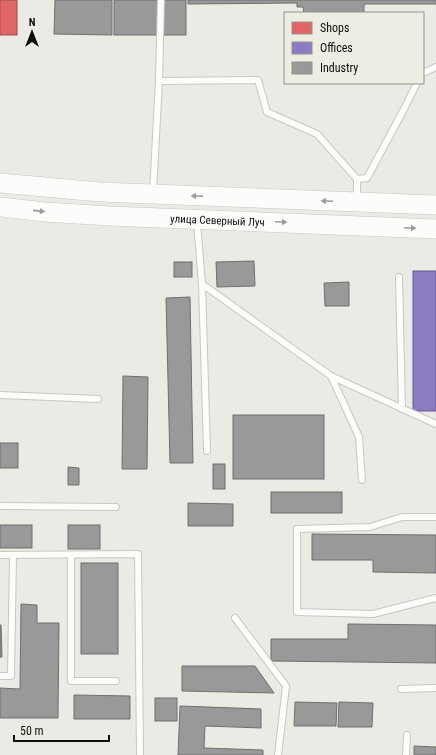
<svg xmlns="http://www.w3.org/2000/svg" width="436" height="755" viewBox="0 0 436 755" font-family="'Roboto Condensed',sans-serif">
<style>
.shops{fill:#e06666;stroke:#a14b4a}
.offices{fill:#8e7cc3;stroke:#675b8c}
.industry{fill:#999;stroke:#6f6f6e}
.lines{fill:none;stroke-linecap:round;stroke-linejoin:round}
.lane-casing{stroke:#c7c7c3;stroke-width:8}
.primary-casing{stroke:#c7c7c3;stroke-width:20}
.lane{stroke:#fcfcfb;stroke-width:6}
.primary{stroke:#fcfcfb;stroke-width:19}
.oneway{fill:#9c9c9b}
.labels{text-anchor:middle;stroke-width:4;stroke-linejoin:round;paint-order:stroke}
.street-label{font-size:11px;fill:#0d0d0a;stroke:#eeede3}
</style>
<rect width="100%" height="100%" fill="#ebebe6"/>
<rect class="shops" x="0" y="0" width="17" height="35"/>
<rect class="offices" x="413" y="271" width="23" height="140"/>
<g class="industry">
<path d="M55,0H112V35L54,34Z"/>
<rect x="114" y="0" width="72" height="35"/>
<path d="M188,0H436V4H364V13H304L303,7H297V3L188,4Z"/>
<path d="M254,261L255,286L217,287L216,262Z"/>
<rect x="174" y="262" width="18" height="15"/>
<path d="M349,282V306H325L324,283Z"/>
<path d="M190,297L193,463H170L166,298Z"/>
<path d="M123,376L148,377L147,469H122Z"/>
<rect x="233" y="415" width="91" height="64"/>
<rect x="0" y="443" width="18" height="25"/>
<rect x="213" y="464" width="12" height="25"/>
<path d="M68,467L79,468V485H68Z"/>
<rect x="271" y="492" width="71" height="21"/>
<path d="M188,503L233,504V526H188Z"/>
<rect x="0" y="525" width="32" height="23"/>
<rect x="68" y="525" width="32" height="24"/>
<path d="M312,534L436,535V573L373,572V560H312Z"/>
<rect x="81" y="563" width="37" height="91"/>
<path d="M21,604L37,605V623H59L58,718H0V688L20,689Z"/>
<path d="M348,624L436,625V663L271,661V639H348Z"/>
<path d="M0,625H1L2,657H0Z"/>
<path d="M182,666H255L274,693L182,691Z"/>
<path d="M74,695L130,696V719H74Z"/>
<rect x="155" y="698" width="22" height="23"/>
<path d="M295,702L337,703L336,726H294Z"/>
<path d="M339,702L373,703L372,727H338Z"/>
<path d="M180,706L261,709V728L205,726L204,748L263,750V755H178Z"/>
<path d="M414,746L436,747V755H414Z"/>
</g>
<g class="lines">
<defs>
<g id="lane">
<path d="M423,73L436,67"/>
<path d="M159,81L258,80L267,112L317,134L357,179"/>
<path d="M153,192L159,81L161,0"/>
<path d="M357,200V179L367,178L403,111L417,83"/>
<path d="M197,222L202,284L207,451"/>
<path d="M399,277L402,409"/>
<path d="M202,284L331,376L436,424"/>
<path d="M331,376L359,437L362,480"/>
<path d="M0,395L98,399"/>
<path d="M0,506L116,507"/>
<path d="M436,517H402L370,527L297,529V612L373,614L436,598"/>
<path d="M0,555L138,554L140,755"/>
<path d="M71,555V681H116"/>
<path d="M235,618L286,686L278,755"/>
<path d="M0,676H11L13,555"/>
<path d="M401,689L436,688"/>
<path d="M406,755L407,735"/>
</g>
<g id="primary">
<path d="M0,183L100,192L436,205"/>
<path id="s1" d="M0,207L45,212L110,216L436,229"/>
</g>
</defs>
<use href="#lane" class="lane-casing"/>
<use href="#primary" class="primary-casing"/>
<use href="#lane" class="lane"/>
<use href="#primary" class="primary"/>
</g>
<defs><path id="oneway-solid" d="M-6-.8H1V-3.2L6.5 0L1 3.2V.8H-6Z"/></defs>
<g class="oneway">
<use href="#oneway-solid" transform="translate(197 196) rotate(-178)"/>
<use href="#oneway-solid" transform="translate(327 201) rotate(-178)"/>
<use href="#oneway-solid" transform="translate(39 211) rotate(6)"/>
<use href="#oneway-solid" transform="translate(281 222) rotate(2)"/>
<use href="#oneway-solid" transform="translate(410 228) rotate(2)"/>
</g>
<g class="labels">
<g class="street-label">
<text dy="4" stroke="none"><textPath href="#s1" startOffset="218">улица Северный Луч</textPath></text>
</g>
</g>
<rect x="284" y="12" width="140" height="72" fill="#eeede3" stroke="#94938c"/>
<rect x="292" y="22" width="20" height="12" fill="#e06666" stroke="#94938c"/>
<text x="320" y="32" font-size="12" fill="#0d0d0a">Shops</text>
<rect x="292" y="42" width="20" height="12" fill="#8e7cc3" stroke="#94938c"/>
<text x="320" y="52" font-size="12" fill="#0d0d0a">Offices</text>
<rect x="292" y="62" width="20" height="12" fill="#999999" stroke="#94938c"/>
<text x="320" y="72" font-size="12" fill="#0d0d0a">Industry</text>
<g transform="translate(32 32)" stroke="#eeede3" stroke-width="3" paint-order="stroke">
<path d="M0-3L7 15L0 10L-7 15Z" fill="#0d0d0a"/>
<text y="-6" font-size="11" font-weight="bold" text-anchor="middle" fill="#0d0d0a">N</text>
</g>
<path d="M14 735v6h95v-6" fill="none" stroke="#0d0d0a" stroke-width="2"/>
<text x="20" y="735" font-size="12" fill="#0d0d0a" stroke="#eeede3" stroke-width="3" paint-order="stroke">50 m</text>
</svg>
